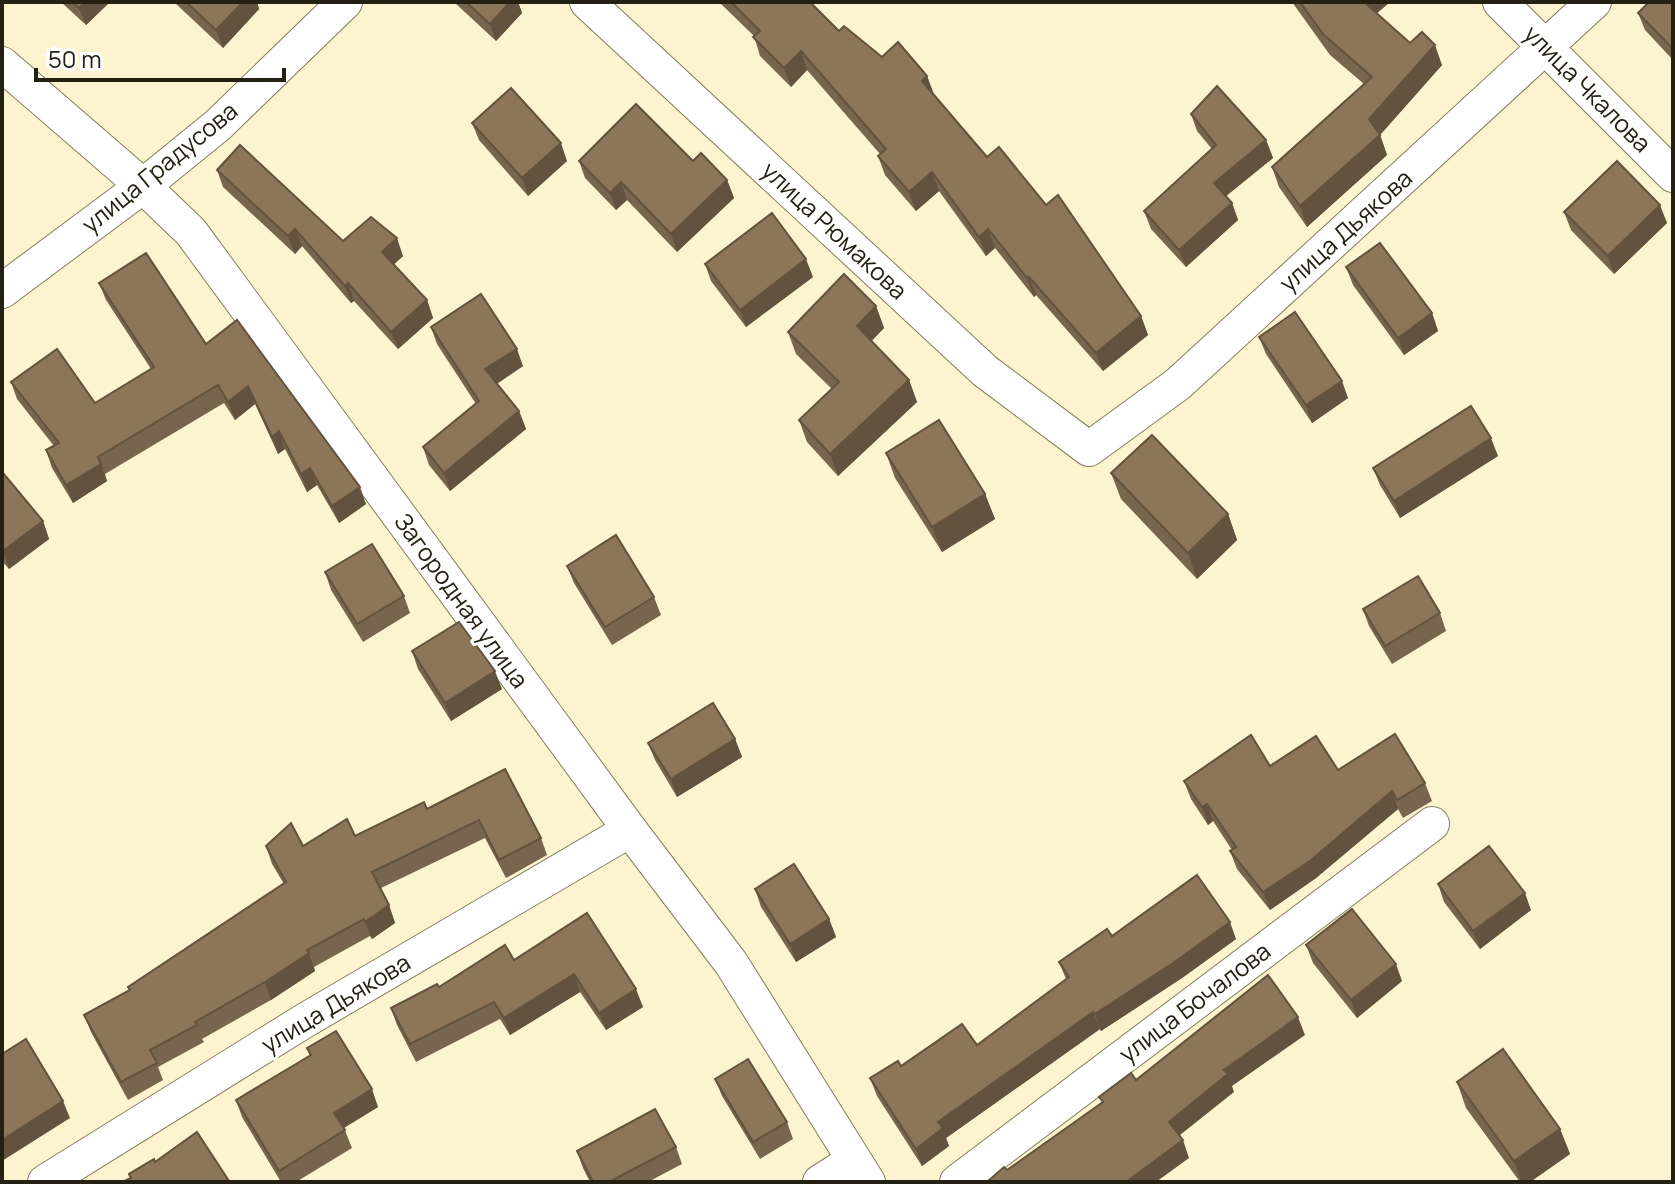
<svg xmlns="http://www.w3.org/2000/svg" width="1675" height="1184" viewBox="0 0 1675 1184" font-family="Manrope,sans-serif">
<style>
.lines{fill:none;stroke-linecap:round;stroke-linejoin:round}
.minor-casing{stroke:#857e5c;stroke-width:36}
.minor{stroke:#fff;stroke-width:34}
.wall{fill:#78654d}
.shaded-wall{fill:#62523e}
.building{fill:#8c7559;stroke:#62523e;stroke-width:2}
.labels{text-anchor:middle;stroke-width:6;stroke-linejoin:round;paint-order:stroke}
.street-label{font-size:24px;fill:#242013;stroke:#fff}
</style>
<rect width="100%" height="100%" fill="#fcf4cf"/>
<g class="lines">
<defs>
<g id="minor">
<path d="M587,2L985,371L1089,449L1178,384L1594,2"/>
<path d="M1500,2L1673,175"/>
<path d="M2,64L143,186L191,232L630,830L731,963L868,1182"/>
<path d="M2,291L143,186L218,125L345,2"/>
<path d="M45,1182L304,1021L630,830"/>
<path d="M820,1182L853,1161"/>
<path d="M957,1182L1432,824"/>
</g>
</defs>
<use href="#minor" class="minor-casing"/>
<use href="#minor" class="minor"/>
</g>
<g class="wall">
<path d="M61,2H110L86,25Z"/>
<path d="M174,2H257L259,9L223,48Z"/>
<path d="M454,2H518L522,13L496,41Z"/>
<path d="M719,2H810L839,31L882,57L927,76L934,95L987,157L1046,205L1141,316L1148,335L1103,371L1036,295L1034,297L995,248L986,256L939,191L916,211L885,175L878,156L880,154L807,70L791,87L760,56L754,36Z"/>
<path d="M1292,2H1390L1377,13L1410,43L1442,65L1380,135L1387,155L1307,227L1279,187L1272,167L1364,84L1330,55Z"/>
<path d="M1673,2V60L1645,30L1638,13Z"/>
<path d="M1191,114L1266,140L1273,158L1226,196L1232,203L1238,220L1186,267L1151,229L1144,211L1212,149L1197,131Z"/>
<path d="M472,123L567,161L528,196L479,140Z"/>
<path d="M579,161H693L727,180L734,198L677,252L627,200L616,210L585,178Z"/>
<path d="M217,170L343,241L403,256L394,264L427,300L433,318L398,349L354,301L351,303L302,246L295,254L223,187Z"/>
<path d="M1564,212L1667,223L1614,274L1571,230Z"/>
<path d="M705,264L813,277L746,327L711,281Z"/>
<path d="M1346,267L1432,313L1438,331L1404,355L1353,285Z"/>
<path d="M99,283L206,344L366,504L339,523L317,485L307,492L285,449L278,454L255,404L235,420L224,403L105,474L107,481L73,503L52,468L46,450L54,446L17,399L11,382L95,403L151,369L106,300Z"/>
<path d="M876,306L884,328L871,341L909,380L917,402L838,476L807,442L799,420L832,389L796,354L788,332Z"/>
<path d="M431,327L523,366L497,384L519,411L526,429L450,491L429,465L423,447L476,404L437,344Z"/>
<path d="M1259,337L1348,398L1312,423L1266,354Z"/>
<path d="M886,453L985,494L995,519L942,552L895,478Z"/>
<path d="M1498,456L1400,518L1380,485L1373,468Z"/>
<path d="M1111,473L1228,514L1237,540L1197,579L1121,499Z"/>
<path d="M2,474L43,521L49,539L9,569L2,561Z"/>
<path d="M567,566L654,597L661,615L612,645L574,583Z"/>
<path d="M325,572L404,596L410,613L363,642L331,590Z"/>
<path d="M1363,609L1440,613L1446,631L1392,664L1369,626Z"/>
<path d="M412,651L502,689L451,721L418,669Z"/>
<path d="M735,739L742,757L677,797L655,760L648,743Z"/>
<path d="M1270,766L1338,770L1425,783L1432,801L1403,818L1398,809L1316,878L1270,910L1237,869L1230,851L1232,850L1213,821L1208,825L1191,799L1184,781Z"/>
<path d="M505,769L541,838L547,855L506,878L485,838L381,888L389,905L395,923L372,939L370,936L314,967L315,971L271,1000L202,1039L204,1042L158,1067L163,1080L128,1100L91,1032L84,1015L129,990L284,884L272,864L266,846H303L355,836L427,809Z"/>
<path d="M1438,884L1531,910L1480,949L1444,902Z"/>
<path d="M755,889L829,919L836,937L796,962L761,907Z"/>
<path d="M587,913L643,1007L606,1030L580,992L510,1035L500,1019L416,1062L397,1025L391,1008L439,987L514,960Z"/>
<path d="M1112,936L1236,939L1182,978L1101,1031L1100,1029L946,1138L949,1146L922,1166L877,1096L870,1078L901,1066L977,1045L1066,979L1059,962Z"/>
<path d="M1306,945L1402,981L1357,1018L1313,963Z"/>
<path d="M307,1048L378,1107L344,1128L352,1148L296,1182H281L242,1117L236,1100L310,1056Z"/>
<path d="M715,1079L787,1122L793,1139L760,1159L722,1096Z"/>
<path d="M1457,1082L1560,1129L1570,1154L1530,1182H1520L1466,1108Z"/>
<path d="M676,1147L682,1164L648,1182H590L583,1168L577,1151Z"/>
</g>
<g class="shaded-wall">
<path d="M85,2H110L86,25L79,8Z"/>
<path d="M243,2H257L259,9L223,48L216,30Z"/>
<path d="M510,2H518L522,13L496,41L490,24Z"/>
<path d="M1362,2H1390L1369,20Z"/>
<path d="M1435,45L1442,65L1380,135L1387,155L1307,227L1300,206L1369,119Z"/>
<path d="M801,51L807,70L791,87L784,68Z"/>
<path d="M927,76L934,95L922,81Z"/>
<path d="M1266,140L1273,158L1220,201L1214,183Z"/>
<path d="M561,143L567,161L528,196L522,178Z"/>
<path d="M932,172L939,191L916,211L909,192Z"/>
<path d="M727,180L734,198L677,252L671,234Z"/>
<path d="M621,182L627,200L616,210L610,193Z"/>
<path d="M1232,203L1238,220L1186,267L1179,250Z"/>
<path d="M1660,205L1667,223L1614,274L1608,256Z"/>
<path d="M295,229L302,246L295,254L288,236Z"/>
<path d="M988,229L995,248L986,256L979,237Z"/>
<path d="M397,238L403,256L389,269L382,252Z"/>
<path d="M806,259L813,277L746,327L740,310Z"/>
<path d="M1029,277L1036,295L1034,297L1027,278Z"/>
<path d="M348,283L354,301L351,303L345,286Z"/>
<path d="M427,300L433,318L398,349L391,332Z"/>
<path d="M876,306L884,328L865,348L857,326Z"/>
<path d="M1432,313L1438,331L1404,355L1398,338Z"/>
<path d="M1141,316L1148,335L1103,371L1096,353Z"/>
<path d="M517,349L523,366L491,387L485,369Z"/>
<path d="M909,380L917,402L838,476L830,454Z"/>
<path d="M1342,381L1348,398L1312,423L1306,405Z"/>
<path d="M248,386L255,404L235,420L228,402Z"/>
<path d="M519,411L526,429L450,491L444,473Z"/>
<path d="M279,431L285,449L278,454L272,437Z"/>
<path d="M1491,438L1498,456L1400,518L1394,501Z"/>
<path d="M101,464L107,481L73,503L66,485Z"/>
<path d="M310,468L317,485L307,492L301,474Z"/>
<path d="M360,487L366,504L339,523L332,506Z"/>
<path d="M985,494L995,519L942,552L932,527Z"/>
<path d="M1228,514L1237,540L1197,579L1188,553Z"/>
<path d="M43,521L49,539L9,569L3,551Z"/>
<path d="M495,671L502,689L451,721L445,703Z"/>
<path d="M735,739L742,757L677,797L671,779Z"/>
<path d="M1392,791L1398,809L1316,878L1270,910L1263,892Z"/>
<path d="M1207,804L1213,821L1208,825L1202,807Z"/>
<path d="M1525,893L1531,910L1480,949L1473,931Z"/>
<path d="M389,905L395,923L372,939L365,922Z"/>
<path d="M829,919L836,937L796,962L790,944Z"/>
<path d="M1230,922L1236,939L1182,978L1101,1031L1095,1014Z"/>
<path d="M309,953L315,971L271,1000L265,982Z"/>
<path d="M1396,964L1402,981L1357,1018L1351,1000Z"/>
<path d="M574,974L580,992L510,1035L504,1018Z"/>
<path d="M636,989L643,1007L606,1030L599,1013Z"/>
<path d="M1093,1012L1100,1029L946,1138L949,1146L922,1166L916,1149L938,1122Z"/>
<path d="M1298,1017L1305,1035L1232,1086L1234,1092L1175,1139L1169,1122L1224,1070Z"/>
<path d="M372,1089L378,1107L340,1130L334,1113Z"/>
<path d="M63,1101L70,1118L2,1161V1140Z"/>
<path d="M1560,1129L1570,1154L1530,1182H1521L1514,1161Z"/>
<path d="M1183,1140L1189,1158L1156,1182H1126Z"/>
</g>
<g class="building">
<path d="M73,2H85L79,8Z"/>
<path d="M186,2H243L216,30Z"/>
<path d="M466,2H510L490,24Z"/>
<path d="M731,2H810L839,31L844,26L882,57L898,42L927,76L922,81L987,157L999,147L1046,205L1058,195L1141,316L1096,353L1029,277L1027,278L988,229L979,237L932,172L909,192L878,156L886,149L801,51L784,68L753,37L760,31Z"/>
<path d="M1300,2H1364L1410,43L1422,32L1435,45L1369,119L1380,135L1300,206L1272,167L1372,77L1323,34Z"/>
<path d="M1649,2H1673V49L1638,13Z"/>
<path d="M1217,86L1266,140L1214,183L1232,203L1179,250L1144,211L1216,145L1191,114Z"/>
<path d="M511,88L561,143L522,178L472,123Z"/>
<path d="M636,104L693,161L701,153L727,180L671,234L621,182L610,193L579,161Z"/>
<path d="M240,145L343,241L371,217L397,238L382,252L427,300L391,332L348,283L345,286L295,229L288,236L217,170Z"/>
<path d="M1617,161L1660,205L1608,256L1564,212Z"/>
<path d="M772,213L806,259L740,310L705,264Z"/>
<path d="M1380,243L1432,313L1398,338L1346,267Z"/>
<path d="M146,253L206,344L237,320L360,487L332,506L310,468L301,474L279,431L272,437L248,386L228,402L218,385L98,457L101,464L66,485L46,450L59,443L11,382L57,349L95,403L154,367L99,283Z"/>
<path d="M844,274L876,306L857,326L909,380L830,454L799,420L839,382L788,332Z"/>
<path d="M481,294L517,349L485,369L519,411L444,473L423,447L479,401L431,327Z"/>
<path d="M1295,312L1342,381L1306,405L1259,337Z"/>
<path d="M1471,406L1491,438L1394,501L1373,468Z"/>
<path d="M939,420L985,494L932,527L886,453Z"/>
<path d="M1152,435L1228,514L1188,553L1111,473Z"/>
<path d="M3,473L43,521L3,551L2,474Z"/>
<path d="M616,535L654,597L605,627L567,566Z"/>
<path d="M372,544L404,596L357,624L325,572Z"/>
<path d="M1418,576L1440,613L1385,646L1363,609Z"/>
<path d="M459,622L495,671L445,703L412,651Z"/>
<path d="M713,703L735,739L671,779L648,743Z"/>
<path d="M1395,734L1425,783L1397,800L1392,791L1310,861L1263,892L1230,851L1236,847L1207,804L1202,807L1184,781L1251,735L1270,766L1316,736L1338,770Z"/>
<path d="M505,769L541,838L499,860L479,820L372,872L389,905L365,922L364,919L307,950L309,953L265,982L195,1022L197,1025L150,1050L157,1063L121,1082L84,1015L130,990L128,987L286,882L266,846L291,823L303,846L347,819L355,836L424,802L427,809Z"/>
<path d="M1489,846L1525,893L1473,931L1438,884Z"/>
<path d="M794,864L829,919L790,944L755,889Z"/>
<path d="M1197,875L1230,922L1176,961L1095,1014L1093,1012L938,1122L943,1128L916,1149L870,1078L898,1061L901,1066L962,1024L977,1045L1069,977L1059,962L1107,929L1112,936Z"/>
<path d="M1352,909L1396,964L1351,1000L1306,945Z"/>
<path d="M587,913L636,989L599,1013L574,974L504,1018L494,1002L410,1044L391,1008L437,984L439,987L505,945L514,960Z"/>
<path d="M1268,975L1298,1017L1224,1070L1228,1074L1169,1122L1183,1140L1126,1182H987L1004,1167L1007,1170L1103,1102L1099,1097L1131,1073L1136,1080Z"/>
<path d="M336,1031L372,1089L334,1113L345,1130L279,1171L236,1100L311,1055L307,1048Z"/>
<path d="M26,1039L63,1101L2,1140V1054Z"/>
<path d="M1503,1049L1560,1129L1514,1161L1457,1082Z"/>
<path d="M748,1059L787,1122L753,1142L715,1079Z"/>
<path d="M655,1109L676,1147L609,1182H593L577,1151Z"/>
<path d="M197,1132L229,1181L226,1182H122L131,1178L129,1174L154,1159L155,1162Z"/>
</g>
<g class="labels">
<g class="street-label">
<text transform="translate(1587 89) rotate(45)" y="8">улица Чкалова</text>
<text transform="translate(160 168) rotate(-39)" y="8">улица Градусова</text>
<text transform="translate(834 231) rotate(43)" y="8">улица Рюмакова</text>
<text transform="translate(1346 231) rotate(-42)" y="8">улица Дьякова</text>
<text transform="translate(461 601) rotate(54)" y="8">Загородная улица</text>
<text transform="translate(1195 1003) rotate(-37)" y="8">улица Бочалова</text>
<text transform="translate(336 1004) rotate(-31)" y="8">улица Дьякова</text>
</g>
</g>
<rect width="1675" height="1184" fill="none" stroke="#242013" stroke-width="8"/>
<path d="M36 68v12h248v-12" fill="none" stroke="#242013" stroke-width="4"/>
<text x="48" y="68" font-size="24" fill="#242013" stroke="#ffffff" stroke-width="6" paint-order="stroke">50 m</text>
</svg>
